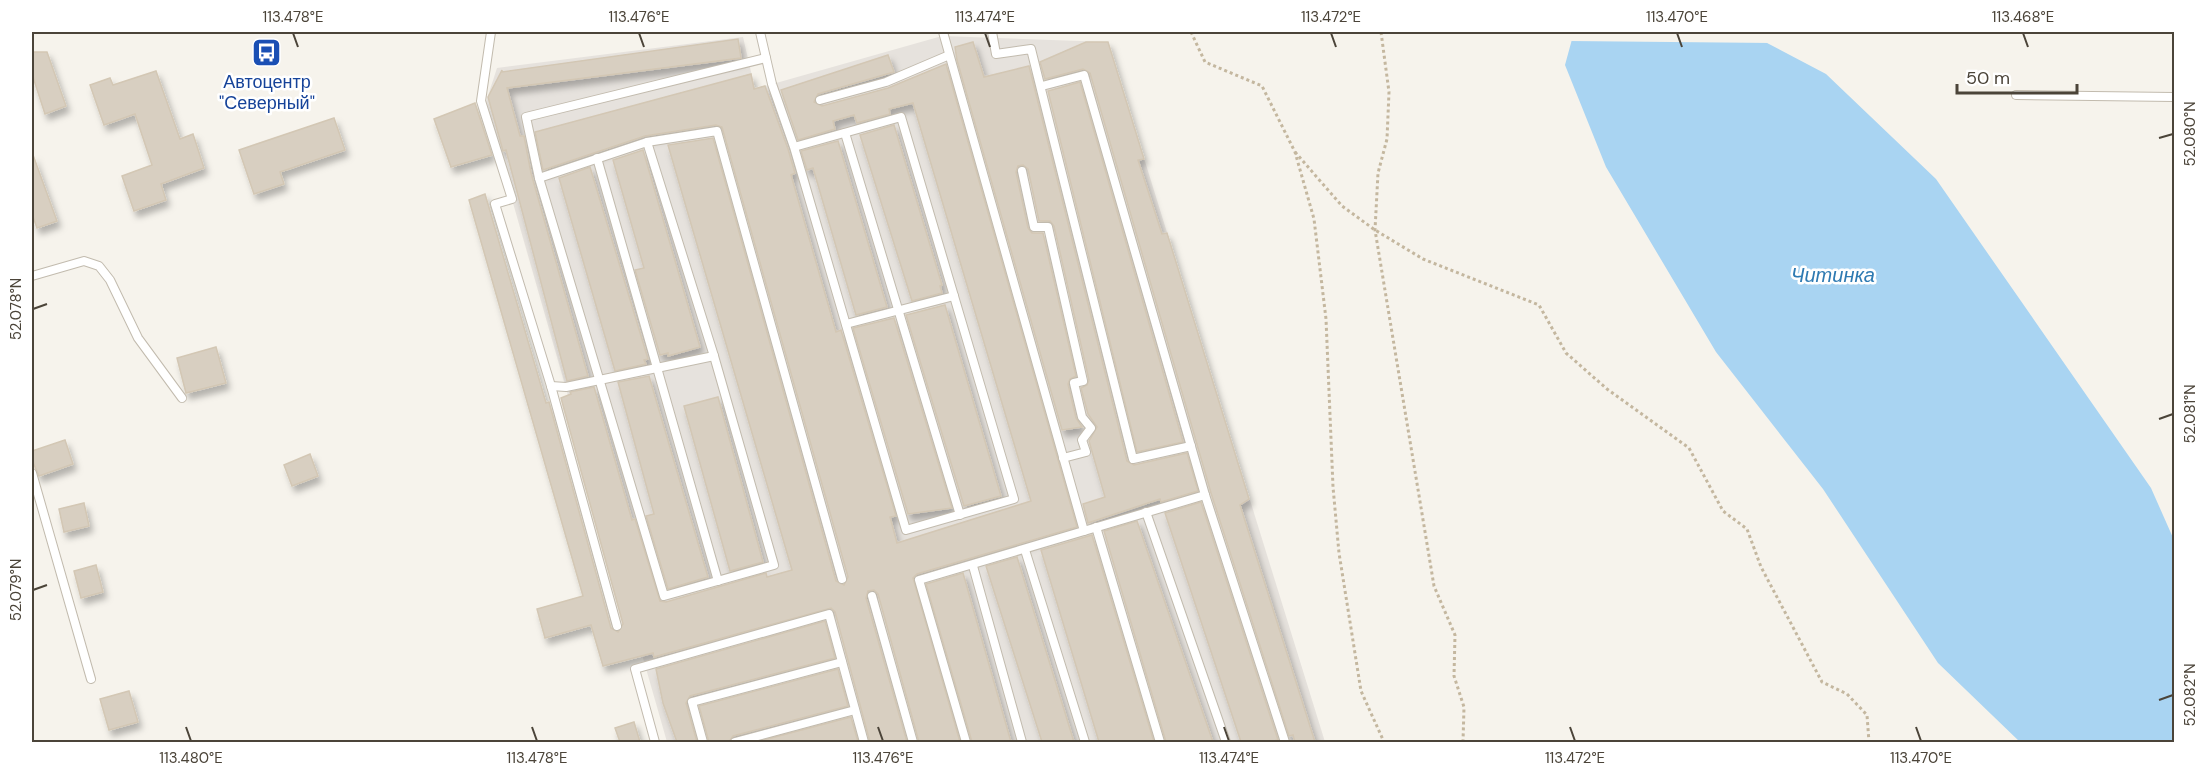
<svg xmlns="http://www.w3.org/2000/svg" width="2206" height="774" viewBox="0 0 2206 774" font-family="'DM Sans',sans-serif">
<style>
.industrial{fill:#e6e2dd}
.water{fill:#a9d4f2}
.pier{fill:#f6f3ec}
.building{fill:#d8cfc1;stroke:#d3c7b4;stroke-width:1.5;filter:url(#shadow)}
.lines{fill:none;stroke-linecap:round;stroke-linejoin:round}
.service-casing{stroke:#c2bbae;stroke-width:10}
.path{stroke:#c4b79f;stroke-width:3;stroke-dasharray:3 3;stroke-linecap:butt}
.service{stroke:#fff;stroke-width:8}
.ticks{fill:none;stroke:#4b4439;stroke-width:2}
.labels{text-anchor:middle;stroke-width:5;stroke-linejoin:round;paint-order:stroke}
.transit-label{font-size:18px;fill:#164399;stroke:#fff}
.water-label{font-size:20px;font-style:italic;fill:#2e7ab2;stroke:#fff}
.neatline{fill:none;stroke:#4b4439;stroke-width:2}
.ticks-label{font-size:15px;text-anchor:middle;fill:#4b4439}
</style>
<defs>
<filter id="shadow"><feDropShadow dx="3.5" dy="6" stdDeviation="3" flood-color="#0004"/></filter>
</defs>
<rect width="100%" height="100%" fill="#f6f3ec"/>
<path class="industrial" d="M942,36L1108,42L1325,742H667L485,105L497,68L743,37L755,89Z"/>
<path class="water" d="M1574,32H1746L1826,74L1936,179L2151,488L2174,540V742H2020L1938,663L1823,489L1716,352L1606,167L1565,65Z"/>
<path class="pier" d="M1571,32H1752L1773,43L1569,41Z"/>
<g class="building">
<path d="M738,39L741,58L507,88L520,136H524L531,173L588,376L567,381L506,150L503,151L488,97L502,70V72Z"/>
<path d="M973,42L984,77L1029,66L1127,461L1134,465L1187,453L1198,491L1161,502L1160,499L1088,523L1083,504L1105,497L1089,441L1097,427L1088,414L1081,388L1087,385L1089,380L1054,226L1050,221H1039L1028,169L1023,165L1018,166L1016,172L1028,228L1032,233H1043L1076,376L1070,379L1068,384L1076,418L1082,427L1062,430L957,60L955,47Z"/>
<path d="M1086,42H1108L1144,159L1138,160L1162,234L1167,233L1249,499L1240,505L1315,742H1295L1293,735L1289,736L1211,493L1090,73L1083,69L1045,79L1040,62Z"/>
<path d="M32,52H47L66,106L45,114L32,74Z"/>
<path d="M888,55L894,72L818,94L814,102L822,106L888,88L946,64L1077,527L917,574L913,578L960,742H919L878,594L874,590L868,591L866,598L907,742H870L835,612L831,608L654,657L653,653L603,666L591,625L545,638L537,609L583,596L469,200L485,194L546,403L549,402L611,628L618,632L623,624L561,398L571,394L570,392L594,387L632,520L635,519L660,601L666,602L766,573L767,577L792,570L668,145L713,138L836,581L844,585L848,577L722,127L716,125L645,136L543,170L535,132L751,74L754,89L765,86L788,149L795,173L791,175L836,332L841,330L896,516L890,517L897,543L1031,501L913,103L889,109L890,114L857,123L854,115L833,121L835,129L798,140L781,90Z"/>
<path d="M156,71L180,139L193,134L204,168L161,184L166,200L134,211L122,176L152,165L135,114L104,125L90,85L110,78L113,85Z"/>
<path d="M1080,82L1183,442L1137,452L1048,91Z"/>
<path d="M475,103L492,155L451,167L434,119Z"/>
<path d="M334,118L345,150L280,172L284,184L254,194L239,150Z"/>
<path d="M894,125L942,285L940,286L942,293L912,301L860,135Z"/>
<path d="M838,141L887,307L856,315L813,168L807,170L801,151Z"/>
<path d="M643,150L700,347L668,356V353L660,355L635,270L644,268L613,160Z"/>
<path d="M33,155L57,221L37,228L32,214Z"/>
<path d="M590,167L648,359L644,360L646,364L615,371L559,178Z"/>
<path d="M945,305L1001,496L964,506L906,315Z"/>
<path d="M894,318L952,508L908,514L853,328Z"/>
<path d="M216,347L226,383L186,393L177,358Z"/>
<path d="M649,376L708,577L668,589L646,516L654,514L618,382Z"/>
<path d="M718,397L763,562L730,571L684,406Z"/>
<path d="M65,440L73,464L39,476L32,460V451Z"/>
<path d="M310,454L318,476L292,486L284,465Z"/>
<path d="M1201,502L1278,740L1269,742H1241L1165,513Z"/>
<path d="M84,503L89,526L64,532L59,509Z"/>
<path d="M1137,521L1213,742H1166L1104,531Z"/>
<path d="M1092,535L1154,742H1099L1041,550Z"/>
<path d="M1017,557L1074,742H1042L986,566Z"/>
<path d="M96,565L103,592L81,598L74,571Z"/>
<path d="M963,573L1011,742H972L926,584Z"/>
<path d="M825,621L835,658L690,696L686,703L697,742H677L663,703L656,669Z"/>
<path d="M838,669L848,706L733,736L729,742H709L699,706Z"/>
<path d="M129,691L138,722L109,730L100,699Z"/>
<path d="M851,717L858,742H756Z"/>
<path d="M634,722L640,742H620L615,728Z"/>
</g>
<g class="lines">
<defs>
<g id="service">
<path d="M491,32L481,101L512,199L495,204L551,386L617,626"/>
<path d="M760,32L772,84L794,147L906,530L1014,499L901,117L794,147"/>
<path d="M943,32L1084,531"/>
<path d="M992,32L996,54L1031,49L1133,459L1191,446"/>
<path d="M1042,86L1084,75L1205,495L1285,742"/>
<path d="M2016,95L2174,97"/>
<path d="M820,100L886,82L947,56"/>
<path d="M845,133L960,515"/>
<path d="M647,142L714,356L774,565L664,596L539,178L526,117L766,58"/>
<path d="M597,158L718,581"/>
<path d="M1022,171L1034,227H1048L1083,381L1074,383L1082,417L1091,428L1082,440L1086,452L1063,458"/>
<path d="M539,178L647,142L717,131L842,579"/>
<path d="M32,276L84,261L99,266L110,280L138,338L182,398"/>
<path d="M846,324L954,296"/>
<path d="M551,386L566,387L714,356"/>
<path d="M32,473L91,679"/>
<path d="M1146,512L1226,742"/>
<path d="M1096,527L1160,742"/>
<path d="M1025,550L1085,742"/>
<path d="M973,566L1022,742"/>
<path d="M872,596L913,742"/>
<path d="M655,742L635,669L829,614L864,742"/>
<path d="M703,742L692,702L842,662"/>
<path d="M735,742L855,710"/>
<path d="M966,742L919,580L1205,495"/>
</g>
</defs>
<use href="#service" class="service-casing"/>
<g class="path">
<path d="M1191,32L1205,62L1262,86L1295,152L1314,219L1326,319L1333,487L1339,553L1361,691L1384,742"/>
<path d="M1381,32L1389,92L1387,139L1378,173L1375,230L1434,586L1455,635L1454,676L1464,707L1463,742"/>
<path d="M1295,152L1342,206L1375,230L1423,259L1539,305L1566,353L1607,389L1689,448L1723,511L1747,529L1761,567L1822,682L1847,694L1867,715L1869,742"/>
</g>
<use href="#service" class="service"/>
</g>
<path class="ticks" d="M293,33L298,47M639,33L644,47M985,33L990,47M1331,33L1336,47M1677,33L1682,47M2023,33L2028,47M2159,138L2173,134M33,309L47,304M2159,419L2173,414M33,590L47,585M2159,700L2173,695M186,727L191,741M532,727L537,741M878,727L883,741M1224,727L1229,741M1570,727L1575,741M1916,727L1921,741"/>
<defs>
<symbol id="bus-square" viewBox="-11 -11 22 22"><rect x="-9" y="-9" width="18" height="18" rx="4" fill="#1a4fb4" stroke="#fff"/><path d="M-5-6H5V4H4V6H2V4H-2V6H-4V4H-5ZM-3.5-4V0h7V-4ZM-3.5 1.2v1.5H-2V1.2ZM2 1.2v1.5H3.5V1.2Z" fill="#fff"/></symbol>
</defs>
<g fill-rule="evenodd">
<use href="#bus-square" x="250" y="36" width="33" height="33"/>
</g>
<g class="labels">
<g class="transit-label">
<text x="267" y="88">Автоцентр<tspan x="267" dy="21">"Северный"</tspan></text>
</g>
<g class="water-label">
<text x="1833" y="282">Читинка</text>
</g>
</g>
<rect width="2206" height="774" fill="none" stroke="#ffffff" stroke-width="66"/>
<path d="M1957 84v9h120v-9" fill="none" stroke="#4b4439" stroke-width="3"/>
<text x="1966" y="84" font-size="18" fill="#4b4439" stroke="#ffffff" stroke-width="4.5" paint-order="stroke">50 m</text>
<rect x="33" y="33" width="2140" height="708" class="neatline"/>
<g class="ticks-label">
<text x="293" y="22">113.478°E</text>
<text x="639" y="22">113.476°E</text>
<text x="985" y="22">113.474°E</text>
<text x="1331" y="22">113.472°E</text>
<text x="1677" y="22">113.470°E</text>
<text x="2023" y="22">113.468°E</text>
<text transform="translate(2190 134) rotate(-90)" y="5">52.080°N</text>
<text transform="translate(16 309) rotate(-90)" y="5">52.078°N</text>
<text transform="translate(2190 414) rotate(-90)" y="5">52.081°N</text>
<text transform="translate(16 590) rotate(-90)" y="5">52.079°N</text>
<text transform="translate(2190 695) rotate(-90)" y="5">52.082°N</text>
<text x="191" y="763">113.480°E</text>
<text x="537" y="763">113.478°E</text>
<text x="883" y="763">113.476°E</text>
<text x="1229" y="763">113.474°E</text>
<text x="1575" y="763">113.472°E</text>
<text x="1921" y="763">113.470°E</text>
</g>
</svg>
